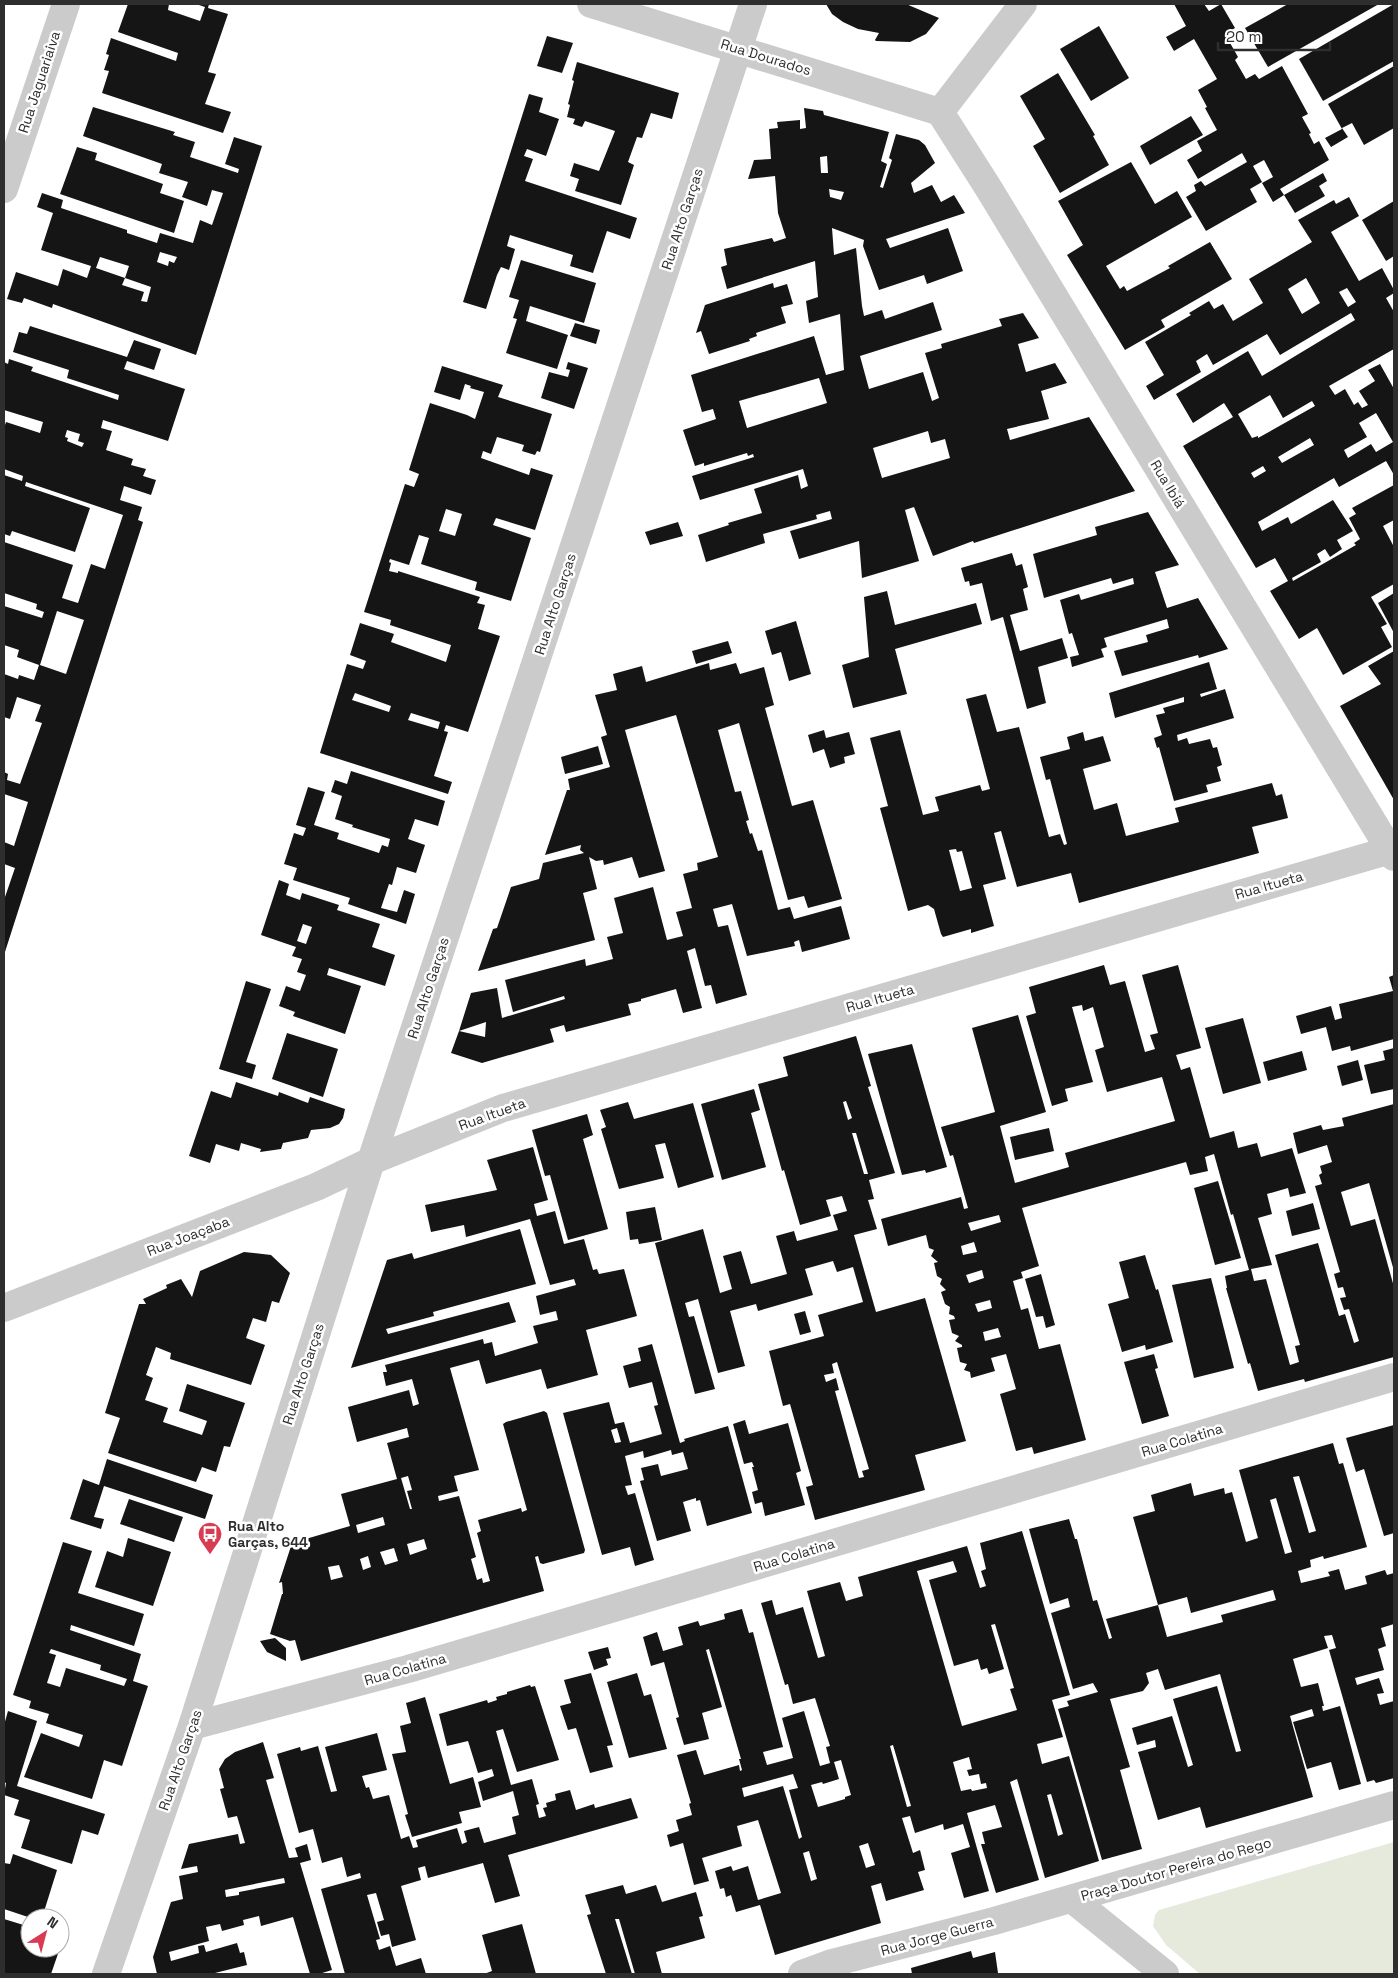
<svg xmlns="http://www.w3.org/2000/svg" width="1398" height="1978" viewBox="0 0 1398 1978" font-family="'Space Grotesk',sans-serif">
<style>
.green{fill:#e5eadc}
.building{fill:#151515;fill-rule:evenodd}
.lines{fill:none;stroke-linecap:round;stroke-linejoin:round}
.street{stroke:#cbcbcb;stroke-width:28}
.labels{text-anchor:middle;stroke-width:5;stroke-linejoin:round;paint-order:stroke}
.street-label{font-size:14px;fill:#2e2e2e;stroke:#fff}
.poi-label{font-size:14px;font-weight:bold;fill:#2e2e2e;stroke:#fff;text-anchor:start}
</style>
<rect width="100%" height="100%" fill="#fff"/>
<path class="green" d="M1394,1842V1974H1200L1166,1945L1153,1926L1155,1915L1159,1910Z"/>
<g class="building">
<path d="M128,4H169L168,10L200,21L205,7L196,4H209L208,8L228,14L208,72L216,74L205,104L231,112L223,133L102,93L109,71L104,70L109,55L106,54L111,38L176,61L178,53L118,32Z"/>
<path d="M826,4H906L939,18L926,34L910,42L876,41L875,40L879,33L858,29L843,22L832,14Z"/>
<path d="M1174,4H1204L1209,11L1221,4L1235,28L1225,34L1238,57L1235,60L1246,79L1255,74L1259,79L1282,66L1308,114L1302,117L1311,133L1309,134L1314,144L1319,141L1329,160L1280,189L1284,195L1273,202L1262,183L1273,177L1264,160L1253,166L1262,182L1250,189L1257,202L1206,231L1186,197L1196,191L1194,185L1201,181L1205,186L1247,162L1242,153L1198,179L1187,160L1202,151L1197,141L1217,130L1205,108L1207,107L1198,90L1217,79L1194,39L1174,51L1166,37L1186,26Z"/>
<path d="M1288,4H1379L1268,67L1245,28Z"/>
<path d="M1394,4V61L1323,101L1299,59Z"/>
<path d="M1099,26L1129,78L1091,101L1060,49Z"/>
<path d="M547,36L573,43L562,73L537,66Z"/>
<path d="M577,62L679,93L672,119L651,113L642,138L637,137L628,162L634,165L621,205L575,191L579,179L570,176L574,163L599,171L615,131L585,121L582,127L573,124L575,119L567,117L570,105L568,104L574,81L572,80Z"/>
<path d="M1394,66V128L1364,145L1352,123L1342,128L1348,137L1331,147L1325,138L1342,129L1328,104Z"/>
<path d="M1058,73L1095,135L1093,136L1109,165L1060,193L1033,146L1045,139L1020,96Z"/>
<path d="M529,94L543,98L539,112L559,119L546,156L527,149L524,156L533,159L525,181L637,218L630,239L607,231L593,273L570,266L573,255L510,235L507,246L515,249L509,270L501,267L497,275L486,309L463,302Z"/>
<path d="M93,107L175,132L173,135L195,142L190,157L238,173L239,169L225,164L234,137L262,146L196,355L53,304L52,308L24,298L22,303L7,299L16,272L58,286L63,269L87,278L91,266L41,250L53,213L37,207L42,193L63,200L61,208L127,230V233L157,243L160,233L193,243L200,220L212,225L223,193L212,190L207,206L182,197L188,182L159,173L162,164L83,136ZM160,252L177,257L174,263L169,261L168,266L157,262ZM100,257L129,266L125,278L151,287L147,302L141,301L144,292L122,285L125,278L96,268Z"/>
<path d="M804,108L823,111L824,115L889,132L881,161L887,164L880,187L883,188L892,160L889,158L896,134L919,140L925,145L935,163L911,183L914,193L932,185L941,202L954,195L965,213L886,239L890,248L948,228L963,271L927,284L924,275L879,290L863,246L864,240L832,228L834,255L856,248L862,306L864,316L882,310L885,319L933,302L942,330L860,356L869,389L923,372L932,401L939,398L925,353L942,348L941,344L1002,326L999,319L1023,313L1039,338L1018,344L1026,372L1055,363L1067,383L1041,391L1049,419L1007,429L1010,440L1089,417L1135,491L974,543L973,541L933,556L914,507L905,510L919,561L862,578L859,541L799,559L790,531L832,519L830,511L816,515L817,519L763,534L765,543L706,562L698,535L729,525L728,523L762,513L754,489L798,475L801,489L808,486L803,469L700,500L692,476L754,457L753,454L748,456L747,453L704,466V463L695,466L683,430L716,419L713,409L702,412L691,375L814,336L826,375L844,370L840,314L809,323L806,301L818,297L815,261L727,289L721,267L727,265L724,249L772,238L774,242L786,238L778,213L775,176L748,179L754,160L771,159L769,129L778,128L777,122L800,120V129L806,128ZM827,156L828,173H821L820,157ZM829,189L844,192L841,200L830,197ZM819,378L827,403L747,428L739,401ZM928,431L931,443L945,439L950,458L882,478L873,448Z"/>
<path d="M1191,116L1203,135L1150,165L1140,146Z"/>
<path d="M77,147L97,153L95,160L163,184L160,193L184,201L174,233L60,194Z"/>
<path d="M1131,162L1155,204L1177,191L1192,217L1106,266L1120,289L1124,286L1127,291L1170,268L1168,266L1210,242L1232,279L1161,320L1165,327L1125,350L1067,255L1083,245L1058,201Z"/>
<path d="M1323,173L1327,181L1319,186L1325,196L1295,213L1284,195Z"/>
<path d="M1349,197L1359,216L1331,232L1359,281L1382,268L1394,290V293L1386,298L1394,312V349L1329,386L1335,395L1345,389L1354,405L1358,402L1362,408L1368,405L1359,391L1375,381L1368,370L1380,364L1394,389V475L1386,461L1339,487L1334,478L1258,522L1262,531L1288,517L1291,524L1333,500L1353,531L1337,540L1342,549L1330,557L1325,549L1317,554L1321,562L1292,578L1293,581L1356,545L1354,543L1360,539L1349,518L1356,514L1352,508L1394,485V520L1383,526L1394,547V584L1371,597L1387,624L1381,627L1392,647L1343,675L1317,628L1299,639L1270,591L1288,581L1275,558L1256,568L1183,446L1233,417L1224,403L1193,423L1176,394L1248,351L1262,376L1355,320L1351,313L1280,355L1267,334L1213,365L1207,354L1196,361L1201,372L1154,400L1146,386L1164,375L1145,342L1191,315L1189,313L1209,301L1214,309L1223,304L1233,321L1263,303L1249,279L1312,242L1298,220L1334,200L1336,204ZM1306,278L1320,303L1302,314L1288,289ZM1347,288L1356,302L1348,307L1339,292ZM1270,395L1283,418L1312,401L1315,406L1258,438V436L1252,438L1238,414ZM1376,413L1393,442L1376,452L1371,444L1348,458L1344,450L1367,437L1359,423ZM1310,438L1314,445L1282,463L1278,457ZM1263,466L1266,471L1254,478L1251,473Z"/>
<path d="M1394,201V256L1386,261L1362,220Z"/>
<path d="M521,260L596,283L584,323L530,306L526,321L568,335L557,369L506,353L517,319L513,318L519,300L509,297Z"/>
<path d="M773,283L774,288L787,284L793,304L781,307L786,323L756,333L757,336L749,339L750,341L709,354L701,331L696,333L705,305Z"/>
<path d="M575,323L600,330L596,344L570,336Z"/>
<path d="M30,326L127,357L134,340L161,349L154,370L127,361L124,369L185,389L168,441L103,420L101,428L112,431L106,450L133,459L131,465L146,469L143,476L156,480L151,495L124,486L120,500L142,507L138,520L143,522L4,955V897H5L15,868L4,864V842L14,846L28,802L4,794V772L8,774L7,780L20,784L42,723L35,721L41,705L17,697L10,719L4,717V674L18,679L19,675L34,680L39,665L17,657L19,650L4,645V606L42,618L44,612L36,609L37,604L4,593V542L73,565L62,598L78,603L91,564L105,569L123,515L26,482L25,486L90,508L75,552L12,531L10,536L4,534V475L22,481L23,476L4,469V428L6,422L40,433L43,422L4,410V362L8,364L9,359L33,367L31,371L118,400L119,395L67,378L69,370L13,352L19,332L27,334ZM67,430L80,434L78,441L84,443L82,447L67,441L68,438L65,437ZM57,611L84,620L66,674L40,665Z"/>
<path d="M568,362L588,368L574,409L541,398L549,372L568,377L570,370L566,369Z"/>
<path d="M442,366L503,385L498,397L552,414L540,452L537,451L535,455L522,451L524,445L497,437L491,454L483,451L481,458L529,475L531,468L553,475L535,530L496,518L493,525L531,538L511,601L475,590L477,582L421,564L429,538L419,535L409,565L390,559L389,562L391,563L389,571L398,573V571L480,597L477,603L485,605L478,629L500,636L468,732L446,725L444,731L448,732L434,776L452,782L448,794L320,753L347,664L363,669L366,661L350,655L360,623L394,634L391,642L446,662L451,645L390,625L391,620L364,612L405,484L414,487L419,474L409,470L430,403L467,415L475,419L484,392L470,388L471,386L465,384L460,400L434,392ZM446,509L462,514L455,536L439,531ZM355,693L391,706L389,712L352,700ZM411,713L440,722L438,729L408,720Z"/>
<path d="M1148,512L1179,565L1155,572L1167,608L1198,598L1228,649L1199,658L1198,655L1122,676L1114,651L1148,642L1146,635L1169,628L1167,619L1104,638L1107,647L1101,649L1104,657L1072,667L1070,657L1079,655L1072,633L1069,634L1060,600L1079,594L1081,600L1134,584L1133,578L1113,584L1111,578L1044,598L1033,554L1097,535L1095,527Z"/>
<path d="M678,522L683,536L650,545L645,532Z"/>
<path d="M1012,553L1016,566L1022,564L1028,587L1023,589L1028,610L1010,615L1020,651L1062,638L1068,658L1038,667L1046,703L1027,709L1003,617L991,621L982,583L970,586L969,581L965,582L961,568Z"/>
<path d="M887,591L895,625L976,603L982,624L895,649L907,694L853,708L842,665L869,657L864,597Z"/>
<path d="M1394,593V633L1378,603Z"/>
<path d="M796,621L811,674L789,681L781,652L772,655L765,631Z"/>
<path d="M728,641L732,653L696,664L692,651Z"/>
<path d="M1394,651V800L1340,706L1381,684L1368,666Z"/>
<path d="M1209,662L1217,689L1200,694L1201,697L1225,689L1234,718L1177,735L1178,741L1187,738L1189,744L1210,739L1213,748L1217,747L1222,765L1217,767L1221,781L1206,785L1208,792L1174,801L1159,747L1157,748L1154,738L1162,735L1156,715L1165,713L1163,708L1184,702V697L1115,718L1109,693Z"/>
<path d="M709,663L710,670L736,663L740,674L764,667L774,705L765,708L792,806L813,800L842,899L808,908L804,896L788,900L739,723L718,730L735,792L741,791L749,820L746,821L750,834L752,833L758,851L762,850L778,910L790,907L794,919L841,906L850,939L802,952L799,940L794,942L795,946L747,956L732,904L713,909L718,927L728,925L747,995L716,1004L711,985L705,986L695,948L687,951L702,1008L683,1013L676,989L641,999V1001L628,1004L631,1015L566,1032L564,1025L550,1029L554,1042L482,1063L451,1053L459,1031L485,1037L486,1022L459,1031L471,993L497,988L502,1018L565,999L564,996L513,1012L505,980L585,959L586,966L613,959L607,937L623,933L614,898L653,887L667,940L683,936L676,912L692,908L683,874L698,870L697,863L718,857L676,715L625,730L665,871L639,878L632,857L604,865L603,860L596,861L589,857L597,889L583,893L595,940L478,971L493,929L497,928L511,887L539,879L543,863L584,853L580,850L581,845L545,855L567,790H570L568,779L610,767L601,737L607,735L595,695L617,690L613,674L642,666L646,682Z"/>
<path d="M986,694L997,732L1019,727L1049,837L1060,834L1064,845L1067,844L1050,779L1046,780L1040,757L1070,749L1067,737L1083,732L1085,741L1103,736L1111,761L1083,769L1094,810L1117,803L1126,836L1179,822L1175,808L1272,783L1276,796L1282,794L1288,818L1252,827L1259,853L1079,903L1071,873L1017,887L1001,831L994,833L1006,879L983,885L994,926L971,933V929L943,937L941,934L934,909L928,905L908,911L880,808L888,806L870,738L900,730L923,815L939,811L935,797L980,785L982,791L990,789L966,699ZM956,849L957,852L962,851L972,888L960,891L949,850Z"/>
<path d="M824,730L826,738L849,732L855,754L844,757L845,763L830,768L824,749L813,753L808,735Z"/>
<path d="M598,746L603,764L565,774L561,757Z"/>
<path d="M351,771L445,801L438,826L415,819L408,839L425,845L416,873L397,867L392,885L389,884L381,908L397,912L404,890L415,894L406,924L348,904L350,898L293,880L297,868L284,864L294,833L303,836L306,828L296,825L308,787L325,792L314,825L339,833L337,839L379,853L382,845L388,847L390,839L352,827L353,825L335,819L342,796L331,792L335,780L347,784Z"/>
<path d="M279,880L289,884L286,895L300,900L302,893L339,905L337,910L380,924L372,947L395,955L385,986L329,968L327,975L361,986L345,1034L293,1016L295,1012L279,1006L286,986L300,991L306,975L297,972L302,959L292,956L296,947L261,935ZM303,924L312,927L306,944L297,941Z"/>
<path d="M1104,965L1110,985L1125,981L1145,1052L1155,1049L1150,1035L1158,1033L1142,975L1178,965L1201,1048L1176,1055L1181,1070L1190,1067L1210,1138L1234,1131L1238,1148L1257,1143L1261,1157L1292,1148L1306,1193L1290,1197L1288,1188L1267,1194L1272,1214L1258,1218L1272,1265L1251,1269L1254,1281L1266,1279L1290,1365L1299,1362L1295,1346L1300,1345L1275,1255L1318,1243L1339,1316L1345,1314L1354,1343L1359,1341L1349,1309L1344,1310L1340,1298L1346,1297L1343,1287L1338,1288L1334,1274L1340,1272L1315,1186L1322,1184L1319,1175L1322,1173L1320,1166L1332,1162L1327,1145L1298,1154L1293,1133L1321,1125L1323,1130L1344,1126L1342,1118L1394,1104V1271L1369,1183L1341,1192L1351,1226L1375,1219L1394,1287V1357L1305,1382L1304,1379L1258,1391L1250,1363L1248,1364L1226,1288H1227L1225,1276L1249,1270L1233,1214L1231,1215L1214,1154L1205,1157L1208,1171L1190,1175L1186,1162L1022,1208L1039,1266L1021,1272L1023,1278L1013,1281L1021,1310L1028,1308L1039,1349L1060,1344L1086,1440L1034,1454L1032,1447L1016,1451L1000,1394L1016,1389L1006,1354L991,1358L995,1371L971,1378L970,1372L964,1370L967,1364L960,1362L957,1348L962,1347V1345L955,1341L959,1336L952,1333L949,1320L955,1319L954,1316L949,1314L950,1307L945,1304L941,1292L946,1290L940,1284L942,1279L937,1276L934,1263L938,1262L931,1256L934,1250L929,1248L926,1235L888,1246L881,1219L961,1197L964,1209L968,1208L953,1155L950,1156L941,1127L995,1112L972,1028L1018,1015L1046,1112L1000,1126L1015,1183L1069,1167L1065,1153L1175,1121L1162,1077L1107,1092L1095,1050L1104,1047L1093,1007L1083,1011L1082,1005L1072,1007L1093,1082L1065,1089L1068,1101L1052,1106L1026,1016L1036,1013L1029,987ZM999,1215L1001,1222L971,1231L968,1223ZM974,1242L977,1252L963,1255L961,1246ZM982,1270L984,1278L969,1283L966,1275ZM990,1300L992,1308L978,1312L975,1304ZM998,1328L1001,1337L985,1341L983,1332Z"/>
<path d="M1394,975V1039L1351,1051L1350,1046L1332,1051L1326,1027L1301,1034L1296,1016L1331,1006L1335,1020L1342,1018L1339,1004L1393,991L1389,977Z"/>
<path d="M246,981L271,989L246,1062L256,1065L252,1079L219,1069Z"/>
<path d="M1243,1018L1261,1083L1223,1094L1205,1028Z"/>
<path d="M287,1033L338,1049L323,1097L272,1079Z"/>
<path d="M856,1036L871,1086L868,1087L895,1173L869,1180L874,1199L868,1200L877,1229L854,1235L876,1312L925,1298L966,1441L915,1455L925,1490L815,1520L806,1487L813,1485L790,1404L783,1406L769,1351L824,1336L818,1315L863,1302L853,1267L837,1272L833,1261L805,1269L813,1295L758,1311L756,1304L730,1311L745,1366L718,1373L698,1299L685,1303L689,1317L694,1316L715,1389L695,1394L655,1243L703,1229L720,1293L732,1289L723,1256L741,1251L751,1284L787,1274L776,1236L794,1231L797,1241L838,1230L833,1215L847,1211L842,1196L826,1200L831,1216L800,1225L784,1170L782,1171L758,1084L788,1076L783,1057ZM846,1101L852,1118L848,1120L843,1102ZM852,1133H856L868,1174H864ZM837,1362L869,1469L862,1471L864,1477L859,1478L835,1391L839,1390L836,1378L826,1382L824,1375L834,1373L832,1364Z"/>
<path d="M912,1044L947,1167L926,1173L925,1170L902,1175L868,1054Z"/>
<path d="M1394,1048V1089L1371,1094L1364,1065L1385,1060L1383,1051Z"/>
<path d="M1302,1051L1307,1070L1268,1081L1263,1062Z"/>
<path d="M1358,1060L1363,1080L1342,1086L1337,1066Z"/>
<path d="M236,1082L278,1096L279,1092L308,1103L310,1097L345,1109L343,1118L339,1124L330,1128L311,1130L308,1138L283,1143L281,1149L260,1152L261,1149L241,1143L239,1151L216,1144L210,1163L189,1156L211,1091L231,1098Z"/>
<path d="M754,1089L760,1110L751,1113L766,1167L722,1180L701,1104Z"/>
<path d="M628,1102L634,1119L693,1103L714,1177L678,1188L665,1143L655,1145L664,1178L619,1189L601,1129L606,1127L600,1110Z"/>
<path d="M587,1114L593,1135L583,1139L608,1229L568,1240L550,1175L545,1176L532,1130Z"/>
<path d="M1049,1128L1054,1151L1015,1160L1010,1137Z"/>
<path d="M533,1147L548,1200L534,1204L537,1216L555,1211L564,1244L584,1239L593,1270L597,1269L599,1274L624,1269L637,1316L586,1330L598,1375L547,1389L541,1369L486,1384L479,1360L450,1368L479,1470L454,1476L458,1491L438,1496L439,1501L459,1496L476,1557L471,1559L477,1580L482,1578L483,1583L490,1581L477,1533L481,1531L478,1520L521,1508L522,1512L527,1510L503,1424L506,1422L544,1411L547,1413L585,1550L584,1553L543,1564L540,1563L538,1556L535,1557L544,1591L301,1661L295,1640L290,1641L270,1634L282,1594H283L282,1582L279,1583L292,1543L350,1526L341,1494L397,1479L387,1443L409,1437L407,1428L357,1442L348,1407L409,1390L413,1406L419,1404L412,1379L386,1386L383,1372H387L385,1365L483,1339L484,1344L492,1342L495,1356L538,1343L533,1326L558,1320L556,1311L540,1315L536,1296L576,1285L574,1279L550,1285L530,1219L466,1237L464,1225L431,1232L425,1205L497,1190L487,1160ZM408,1476L412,1490L407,1491L412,1509H410L401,1478ZM383,1517L385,1525L358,1533L356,1525ZM424,1539L427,1549L410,1555L407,1544ZM394,1548L398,1561L385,1565L380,1552ZM368,1556L371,1567L363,1570L360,1559ZM339,1565L343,1577L331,1580L328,1567Z"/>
<path d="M1218,1181L1241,1258L1215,1265L1194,1188Z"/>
<path d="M1313,1203L1320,1229L1292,1236L1286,1211Z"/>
<path d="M655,1207L662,1240L639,1244L638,1239L630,1240L626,1212Z"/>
<path d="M520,1229L536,1284L433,1312L434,1316L386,1329L388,1334L509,1302L516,1322L351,1368L387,1260L412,1253L414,1259Z"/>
<path d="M244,1252L271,1255L290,1273L279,1303L272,1301L266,1322L253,1318L246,1338L265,1345L251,1385L170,1359L171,1353L156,1347L146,1375L153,1378L145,1400L168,1408L163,1422L202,1435L207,1421L179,1411L187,1384L245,1403L230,1447L224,1446L216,1472L202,1467L196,1482L108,1453L120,1418L105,1413L139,1304H146L143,1299L167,1288L166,1285L181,1279L192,1297L200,1271Z"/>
<path d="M1145,1255L1156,1290L1158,1289L1173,1342L1146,1350L1145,1345L1122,1352L1108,1304L1129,1298L1119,1262Z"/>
<path d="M1041,1274L1055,1325L1046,1328L1043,1316L1036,1317L1025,1279Z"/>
<path d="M1211,1278L1234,1368L1194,1378L1172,1285Z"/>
<path d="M805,1311L811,1332L800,1335L794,1314Z"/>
<path d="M652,1344L680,1443L685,1441L684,1439L728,1426L752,1513L707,1526L700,1500L696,1501V1498L683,1502L691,1531L657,1541L640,1481L644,1480L641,1468L658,1464L661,1476L688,1469L683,1452L672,1455L671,1450L644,1458L643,1451L625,1456L632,1485L625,1486L628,1495L635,1493L654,1560L635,1566L630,1547L602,1555L563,1413L609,1402L615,1424L624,1422L630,1443L662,1434L654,1406L658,1405L652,1382L629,1388L623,1366L641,1361L638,1348ZM617,1428L621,1442L615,1443L611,1430Z"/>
<path d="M1154,1354L1158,1368L1155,1369L1169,1416L1142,1424L1124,1362Z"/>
<path d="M745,1420L749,1434L788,1423L801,1471L796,1473L805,1505L765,1516L762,1502L755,1504L752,1492L758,1490L752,1467H754L752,1462L744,1464L733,1424Z"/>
<path d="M1394,1425V1533L1384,1536L1364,1469L1356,1472L1346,1438Z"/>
<path d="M1333,1443L1339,1464L1343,1463L1367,1547L1324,1559L1323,1556L1310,1560L1311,1567L1298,1571L1301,1583L1330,1576L1328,1572L1339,1569L1345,1590L1367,1584L1365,1576L1385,1570L1387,1575L1394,1573V1624L1381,1628L1386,1646L1378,1649L1384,1670L1355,1678L1357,1685L1379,1678L1384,1693L1377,1694L1380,1705L1394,1701V1778L1376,1783L1374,1780L1367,1782L1329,1650L1336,1648L1332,1635L1324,1636L1328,1648L1293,1659L1301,1687L1318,1683L1324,1706H1322L1323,1711L1340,1706L1361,1784L1339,1790L1331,1762L1307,1769L1293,1722L1314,1716L1312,1709L1290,1716L1313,1797L1206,1828L1200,1807L1158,1820L1138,1752L1156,1747L1155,1740L1137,1745L1132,1728L1172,1716L1188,1767L1193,1765L1173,1699L1217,1686L1236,1752L1241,1751L1220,1674L1165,1690L1158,1669L1146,1673L1149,1683L1143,1691L1110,1699L1130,1767L1120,1770L1142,1849L1102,1860L1058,1709L1069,1706L1067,1701L1098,1692L1093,1683L1073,1689L1051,1613L1070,1607L1068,1598L1050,1604L1029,1529L1069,1519L1075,1539H1077L1093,1601L1097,1600L1109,1639L1112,1638L1106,1619L1158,1605L1167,1637L1223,1622L1221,1615L1276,1600L1273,1590L1191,1613L1187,1597L1158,1605L1133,1517L1155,1511L1151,1495L1191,1483L1194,1496L1224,1488L1225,1494L1232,1492L1246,1542L1258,1538L1239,1470ZM1299,1476L1316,1531L1309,1533L1293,1477ZM1276,1498L1292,1552L1285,1554L1270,1500Z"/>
<path d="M107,1459L213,1495L205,1519L104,1486L94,1517L104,1519L101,1529L70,1519L83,1479L99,1485Z"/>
<path d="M129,1499L183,1517L174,1542L120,1524Z"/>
<path d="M1022,1531L1070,1695L1052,1700L1063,1737L1037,1744L1042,1764L1069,1756L1099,1861L1045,1878L1017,1779L1010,1782L1039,1880L996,1893L981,1844H985L982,1832L1002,1827L995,1805L967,1813L989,1891L964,1898L951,1853L970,1847L963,1824L944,1830L943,1824L915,1833L910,1816L902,1818L913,1853L920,1850L925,1870L918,1872L924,1890L886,1901L881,1883L871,1886L881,1923L775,1955L760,1905L736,1912L731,1895L726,1897L724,1888L720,1889L715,1871L731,1866L733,1871L748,1866L758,1900L781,1893L758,1820L737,1826L742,1846L702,1858L709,1881L694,1885L683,1843L670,1847L667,1835L679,1831L676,1820L692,1815L689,1804L691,1803L677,1755L696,1750L704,1775L739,1765L740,1771L742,1770L739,1759H741L709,1649L706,1650L722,1707L702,1713L709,1739L684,1745L676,1718L679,1717L664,1662L651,1666L643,1637L657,1632L663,1651L683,1645L678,1627L698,1621L700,1626L725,1619L724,1614L742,1609L749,1633L753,1632L783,1747L763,1752L767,1765L793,1758L782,1718L804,1711L820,1766L830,1763L826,1747L830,1746L815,1698L793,1704L788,1684L785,1685L761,1603L772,1600L776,1615L803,1607L818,1658L825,1656L807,1591L840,1582L846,1601L863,1596L858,1577L967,1546L980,1588L986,1586L981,1571L986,1569L980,1543ZM953,1561L957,1572L929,1580L954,1666L978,1659L981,1670L987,1668L989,1674L1004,1669L991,1625L995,1624L1014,1688L1010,1689L1017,1710L962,1726L917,1571ZM893,1745L911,1806L907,1807L890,1746ZM969,1757L972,1769L967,1770L969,1776L979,1774L981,1784L986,1783L987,1788L972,1791L971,1789L961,1791L953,1762ZM841,1760L851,1795L845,1797V1799L818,1807L811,1785L822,1782L823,1784L839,1779L834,1762ZM793,1774L798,1788L789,1790L802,1837L799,1839L783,1786L744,1797L742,1788ZM1051,1794L1063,1834L1058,1836L1047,1795ZM868,1843L875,1865L866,1868L859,1846ZM809,1851L817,1879L811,1881L803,1853Z"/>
<path d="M128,1538L171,1552L153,1606L95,1587L107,1551L123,1557Z"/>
<path d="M63,1542L92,1551L78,1593L144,1614L134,1646L71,1625L70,1630L141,1654L133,1681L148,1686L122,1766L104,1760L92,1799L24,1777L41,1733L79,1747L83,1735L46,1723L49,1714L29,1708L31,1701L13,1695ZM51,1649L101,1665L100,1670L127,1679L124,1686L66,1668L60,1687L47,1683L56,1655L49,1653Z"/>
<path d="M275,1638L286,1648V1661L267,1652L260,1641Z"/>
<path d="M608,1647L611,1658L606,1659L608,1665L594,1670L588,1652Z"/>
<path d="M591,1673L613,1745L607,1746L613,1767L590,1773L576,1728L568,1730L560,1706L571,1703L564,1680Z"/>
<path d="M637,1673L644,1696L651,1694L667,1749L629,1758L607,1682Z"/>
<path d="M530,1685L531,1687L535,1686L559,1760L517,1772L503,1729L496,1731L511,1785L532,1779L539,1804L536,1805L539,1818L546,1816L543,1808L547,1807L546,1803L556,1800L555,1794L570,1790L576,1810L594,1804L595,1808L631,1798L638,1818L508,1855L520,1896L495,1903L483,1863L428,1878L425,1866L418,1868L421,1880L401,1886L416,1940L392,1947L389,1934L381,1936L377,1922L384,1920L376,1893L367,1895L380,1939L376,1940L379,1950L390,1946L396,1966L421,1958L426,1974H345L321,1889L361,1878L360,1873L347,1877L342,1857L322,1863L313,1829L299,1833L277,1754L300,1747L301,1751L318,1746L331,1792L337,1791L325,1747L377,1733L387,1770L362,1776L366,1788L369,1787L373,1799L389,1795L401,1839L409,1836L413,1848L418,1847L416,1840L457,1828L462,1844L467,1842L464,1831L479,1827L484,1843L516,1834L512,1817L519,1815L513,1791L483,1801L478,1782L494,1776L492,1769L478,1773L468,1741L447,1746L439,1714L487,1700L488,1703L497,1700L496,1697L507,1694V1692Z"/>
<path d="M425,1697L450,1784L473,1777L481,1807L459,1812L462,1823L412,1837L405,1815L408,1814L392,1754L406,1752L400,1726L411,1723L406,1703Z"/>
<path d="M8,1711L37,1721L17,1786L105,1814L98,1835L82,1830L72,1864L21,1848L30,1820L14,1815L19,1800L4,1795L6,1783L4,1782V1725Z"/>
<path d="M263,1742L274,1778L266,1780L289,1858L298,1857L295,1848L307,1844L311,1860L300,1863L332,1970L319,1974H310L293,1917L261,1926L259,1916L243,1920L244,1925L222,1931L220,1924L206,1927L209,1941L169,1952L171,1961L199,1953L198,1946L204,1945L206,1952L237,1943L240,1953L244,1952L247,1965L215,1973V1974H157L153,1957L171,1902L183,1899L179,1876L198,1872L197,1866L181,1869L189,1844L238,1834L240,1844L245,1843L237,1816L228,1818L220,1789L224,1788L219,1769L225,1759L235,1752ZM284,1878L285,1883L239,1892V1895L226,1897L225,1890Z"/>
<path d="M13,1854L57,1870L42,1918H31L4,1909V1863L10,1864Z"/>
<path d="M623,1885L626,1894L656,1885L662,1902L696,1892L703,1916L699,1917L705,1938L656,1952L662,1974H635L619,1919H615L632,1974H606L587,1915L591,1914L585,1895Z"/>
<path d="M4,1919L30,1927V1948H60L51,1974H4Z"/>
<path d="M522,1924L536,1974H484L492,1971L482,1935Z"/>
<path d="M971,1951L973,1958L995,1952L998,1973L912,1974L911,1968Z"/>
</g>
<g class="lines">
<g class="street">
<path d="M591,4L940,112"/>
<path d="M940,112L989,189L1394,857"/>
<path d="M940,112L1023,4"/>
<path d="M4,189L66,4"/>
<path d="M4,1308L316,1187L371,1161L503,1108L1394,849"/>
<path d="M192,1726L408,1669L1394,1377"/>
<path d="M1072,1899L1165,1974"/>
<path d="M106,1974L192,1726L371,1161L753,4"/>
<path d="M802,1974L832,1963L994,1921L1394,1805"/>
</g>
</g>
<defs>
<symbol id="bus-pin" viewBox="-11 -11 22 30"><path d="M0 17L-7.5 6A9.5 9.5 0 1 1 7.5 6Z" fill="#d93c52" stroke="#fff"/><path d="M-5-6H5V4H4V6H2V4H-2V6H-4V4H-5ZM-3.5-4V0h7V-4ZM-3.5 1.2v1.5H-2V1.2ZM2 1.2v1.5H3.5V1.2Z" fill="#fff"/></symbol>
</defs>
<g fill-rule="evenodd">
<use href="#bus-pin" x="196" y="1520" width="28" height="38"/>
</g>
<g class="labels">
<g class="street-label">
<text transform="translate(766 57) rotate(17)" y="5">Rua Dourados</text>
<text transform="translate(39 82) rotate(-72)" y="5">Rua Jaguariaiva</text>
<text transform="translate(682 219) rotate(-72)" y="5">Rua Alto Garças</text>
<text transform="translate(1168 484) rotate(59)" y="5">Rua Ibiá</text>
<text transform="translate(555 604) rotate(-72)" y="5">Rua Alto Garças</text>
<text transform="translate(1269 885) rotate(-16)" y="5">Rua Itueta</text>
<text transform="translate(428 988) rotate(-72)" y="5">Rua Alto Garças</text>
<text transform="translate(880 998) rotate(-16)" y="5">Rua Itueta</text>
<text transform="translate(492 1114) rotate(-20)" y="5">Rua Itueta</text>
<text transform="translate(188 1236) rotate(-21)" y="5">Rua Joaçaba</text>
<text transform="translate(303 1374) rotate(-72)" y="5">Rua Alto Garças</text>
<text transform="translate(1182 1440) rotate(-17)" y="5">Rua Colatina</text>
<text transform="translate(794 1555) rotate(-17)" y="5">Rua Colatina</text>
<text transform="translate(405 1669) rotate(-16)" y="5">Rua Colatina</text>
<text transform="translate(180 1760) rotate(-71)" y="5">Rua Alto Garças</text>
<text transform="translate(1176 1869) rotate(-16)" y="5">Praça Doutor Pereira do Rego</text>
<text transform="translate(937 1936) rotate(-15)" y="5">Rua Jorge Guerra</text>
</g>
<g class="poi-label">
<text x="228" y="1531">Rua Alto<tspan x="228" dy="16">Garças, 644</tspan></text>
</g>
</g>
<rect width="1398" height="1978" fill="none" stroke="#2e2e2e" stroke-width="10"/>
<g transform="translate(45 1933) rotate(36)"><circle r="24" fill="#ffffff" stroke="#ababab"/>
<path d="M0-4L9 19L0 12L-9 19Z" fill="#d93c52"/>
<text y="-8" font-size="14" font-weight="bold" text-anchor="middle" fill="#2e2e2e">N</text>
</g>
<path d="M1218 42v8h112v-8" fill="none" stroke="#2e2e2e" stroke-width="2.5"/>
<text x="1226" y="42" font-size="15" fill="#2e2e2e" stroke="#ffffff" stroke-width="4" paint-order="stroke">20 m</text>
</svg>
